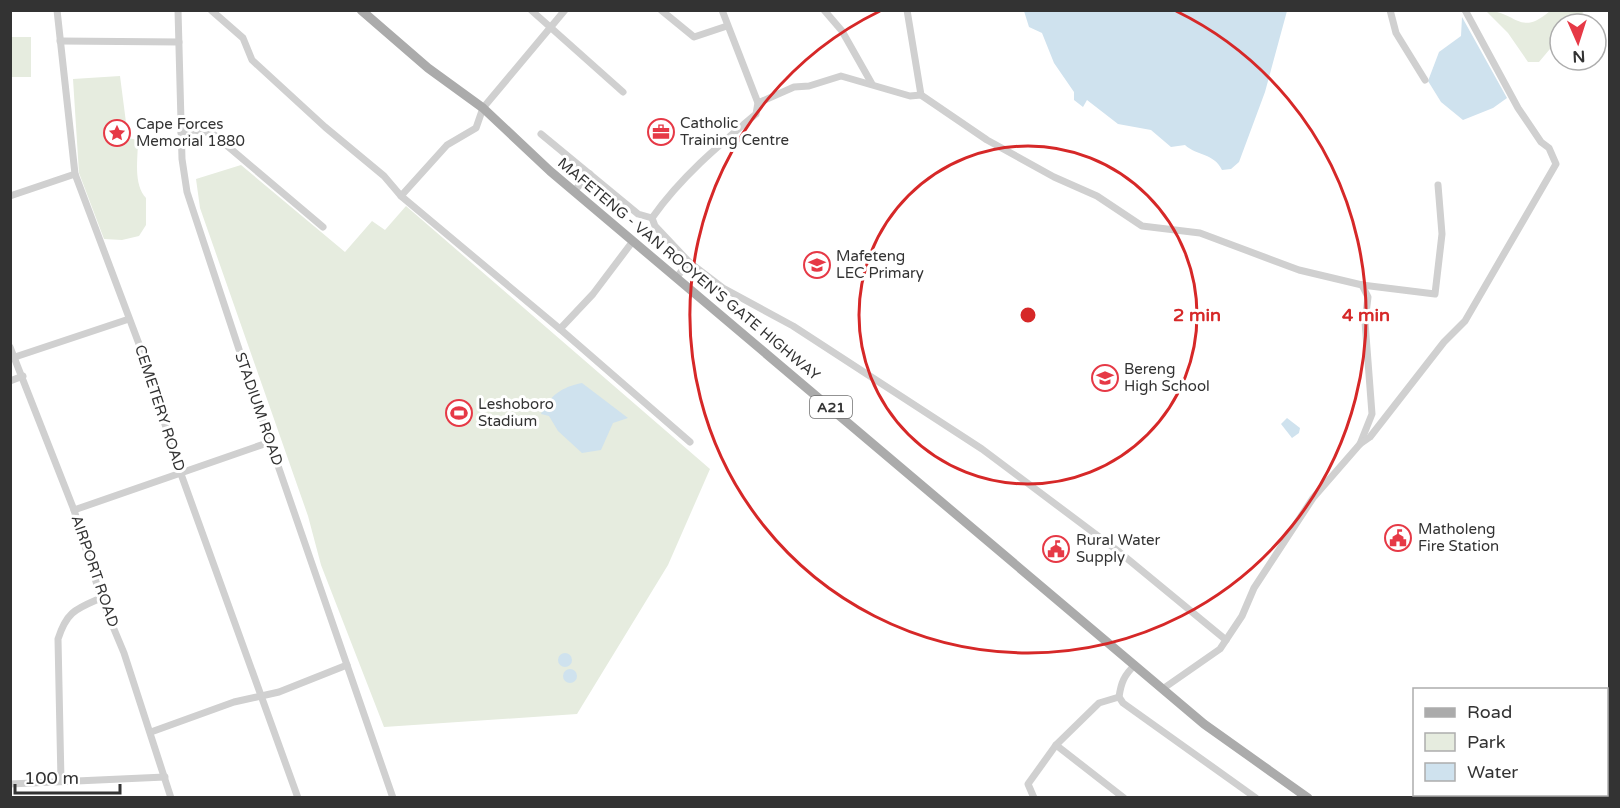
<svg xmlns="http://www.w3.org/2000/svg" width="1620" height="808" viewBox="0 0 1620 808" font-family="'Varela Round',sans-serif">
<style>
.green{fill:#e6ecdf}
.water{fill:#cfe2ee}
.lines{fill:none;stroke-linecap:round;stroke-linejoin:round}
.minor{stroke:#d0d0d0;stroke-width:7}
.major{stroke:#ababab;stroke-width:9}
.ring{fill:none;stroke:#d62828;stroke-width:3}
.labels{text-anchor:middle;stroke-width:6;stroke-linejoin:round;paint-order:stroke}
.shield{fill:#fff;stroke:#707070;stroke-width:1.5}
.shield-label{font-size:14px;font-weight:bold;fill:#333}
.poi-label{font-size:15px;fill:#333;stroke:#fff;text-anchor:start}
.street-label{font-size:15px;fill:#333;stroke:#fff}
.centre{fill:#d62828;stroke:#fff;stroke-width:3}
.ring-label{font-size:18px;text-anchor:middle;font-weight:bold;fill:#d62828;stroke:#fff;stroke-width:6;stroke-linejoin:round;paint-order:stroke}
</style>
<rect width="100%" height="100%" fill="#fff"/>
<g class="green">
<path d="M1486,11C1516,10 1519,38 1550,11H1582L1583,13L1574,24H1560V37L1539,62H1528L1508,33Z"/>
<rect x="11" y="37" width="20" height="40"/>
<path d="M120,76L128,138L138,140C138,158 133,184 146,198V225L139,236L122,240L104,239L79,173L73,79Z"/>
<path d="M241,165L345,252L372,221L385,230L406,206L710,469L668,565L577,714L384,727L321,565L308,516L200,208L196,179Z"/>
</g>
<g class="water">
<path d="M1024,11H1287L1265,92L1239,162L1231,169L1222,170C1214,153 1197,156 1185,145L1171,147L1151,130L1118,124L1087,100L1083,107L1074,100V92L1054,63L1042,33L1029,27Z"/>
<path d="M1462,17L1507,98L1493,108L1463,120L1441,102L1428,81L1439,52L1461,36Z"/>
<path d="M582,383L628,418L613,423L601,450L582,453L558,431L549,416L541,414C550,395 562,387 582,383Z"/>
<path d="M1287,418L1300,428L1299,433L1292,438L1281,424Z"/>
<circle cx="565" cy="660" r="7"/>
<circle cx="570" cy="676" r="7"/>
</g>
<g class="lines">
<g class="minor">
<path d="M57,10L75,174L139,344L181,474L298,798"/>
<path d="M178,10L182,159L187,192L266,431L393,798"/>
<path d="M211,10L243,38L252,60L325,127L384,176L401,196L560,329L690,442"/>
<path d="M531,10L623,92"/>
<path d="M661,10L694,37L727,26"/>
<path d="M824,10L842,31L872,84"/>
<path d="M907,10L921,95L987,140L1054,177L1097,196L1142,226L1200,233L1299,270L1362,285L1435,294L1442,234L1438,185"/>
<path d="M1390,10L1396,33L1425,80"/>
<path d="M60,41L179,42"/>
<path d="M758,103L794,87L809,86L841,76L910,96L921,95"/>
<path d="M181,133L194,130L212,133L323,227"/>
<path d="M541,134L638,214L652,218"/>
<path d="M574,191L590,174"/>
<path d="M10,196L75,174"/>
<path d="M401,196L447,145L476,128L483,108L565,10"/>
<path d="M689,262L655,226L652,218C681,177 718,146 756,114L758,103L722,10"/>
<path d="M676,278L689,262L723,288L793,326L982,449L1118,551L1226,640"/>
<path d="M560,329L593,294L633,241"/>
<path d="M10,347L74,510L101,598L124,653L171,798"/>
<path d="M15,357L129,319"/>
<path d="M10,381L23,376"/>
<path d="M1360,444L1372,414L1365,322L1368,297L1362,285"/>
<path d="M74,510L270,442"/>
<path d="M1135,665C1124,675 1121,683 1119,697L1123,703L1256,798"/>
<path d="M1164,688L1220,649L1242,616L1254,588L1313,498L1360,444L1370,437L1444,342L1465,321L1556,164L1549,148L1541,142L1518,108L1465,10"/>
<path d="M151,732L234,702L279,692L347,665"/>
<path d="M1056,745L1124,798"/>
<path d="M61,781L58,639C67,611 76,609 101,598"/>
<path d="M10,784L165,777"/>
<path d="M1034,798L1028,784L1056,745L1099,703L1119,697"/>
</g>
<path class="major" d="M361,10L428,68L483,108L550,171L1204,724L1308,798"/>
</g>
<g class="ring">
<circle cx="1028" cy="315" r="169"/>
<path d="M1176 11A338 338 0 1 1 880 11"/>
</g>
<defs>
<symbol id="office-ring" viewBox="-11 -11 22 22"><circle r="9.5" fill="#fff" stroke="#e63946" stroke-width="1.5"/><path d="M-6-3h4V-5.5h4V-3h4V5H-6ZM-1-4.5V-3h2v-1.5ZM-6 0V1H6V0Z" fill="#e63946"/></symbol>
<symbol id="sight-ring" viewBox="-11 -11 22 22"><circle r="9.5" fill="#fff" stroke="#e63946" stroke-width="1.5"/><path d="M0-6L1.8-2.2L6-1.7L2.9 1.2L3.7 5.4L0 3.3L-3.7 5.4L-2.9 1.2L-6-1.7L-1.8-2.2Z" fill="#e63946"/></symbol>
<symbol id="school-ring" viewBox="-11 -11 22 22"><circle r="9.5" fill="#fff" stroke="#e63946" stroke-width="1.5"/><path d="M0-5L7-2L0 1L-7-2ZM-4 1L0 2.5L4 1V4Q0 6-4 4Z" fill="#e63946"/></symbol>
<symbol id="stadium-ring" viewBox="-11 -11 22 22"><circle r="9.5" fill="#fff" stroke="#e63946" stroke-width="1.5"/><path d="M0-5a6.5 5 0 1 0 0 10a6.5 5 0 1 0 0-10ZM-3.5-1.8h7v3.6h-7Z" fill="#e63946"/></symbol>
<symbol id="civic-ring" viewBox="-11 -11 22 22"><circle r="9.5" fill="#fff" stroke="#e63946" stroke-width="1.5"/><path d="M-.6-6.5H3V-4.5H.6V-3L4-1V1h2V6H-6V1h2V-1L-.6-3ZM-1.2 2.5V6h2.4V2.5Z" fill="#e63946"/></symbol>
</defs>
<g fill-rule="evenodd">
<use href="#office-ring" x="646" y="117" width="30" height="30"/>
<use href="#sight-ring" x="102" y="118" width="30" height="30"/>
<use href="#school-ring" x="802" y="250" width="30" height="30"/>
<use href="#school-ring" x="1090" y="363" width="30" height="30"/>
<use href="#stadium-ring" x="444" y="398" width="30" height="30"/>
<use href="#civic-ring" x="1383" y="523" width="30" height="30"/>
<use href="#civic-ring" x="1041" y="534" width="30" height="30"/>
</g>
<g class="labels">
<rect class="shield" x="810" y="396" width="42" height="22" rx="4.5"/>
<g class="shield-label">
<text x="831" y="412">A21</text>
</g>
<g class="poi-label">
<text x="680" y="128">Catholic<tspan x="680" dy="17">Training Centre</tspan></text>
<text x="136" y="129">Cape Forces<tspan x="136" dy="17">Memorial 1880</tspan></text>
<text x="836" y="261">Mafeteng<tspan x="836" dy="17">LEC Primary</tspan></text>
<text x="1124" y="374">Bereng<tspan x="1124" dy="17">High School</tspan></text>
<text x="478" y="409">Leshoboro<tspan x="478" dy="17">Stadium</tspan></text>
<text x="1418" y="534">Matholeng<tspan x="1418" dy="17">Fire Station</tspan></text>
<text x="1076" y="545">Rural Water<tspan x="1076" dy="17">Supply</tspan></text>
</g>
<g class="street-label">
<text transform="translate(689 269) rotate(40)" y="5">MAFETENG - VAN ROOYEN'S GATE HIGHWAY</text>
<text transform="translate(160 408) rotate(72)" y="5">CEMETERY ROAD</text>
<text transform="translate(259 409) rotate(71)" y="5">STADIUM ROAD</text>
<text transform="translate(95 571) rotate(71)" y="5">AIRPORT ROAD</text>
</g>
</g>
<circle cx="1028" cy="315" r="9" class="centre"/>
<g class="ring-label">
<text x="1197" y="321">2 min</text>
<text x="1366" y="321">4 min</text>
</g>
<rect width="1620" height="808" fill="none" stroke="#333333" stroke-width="24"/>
<rect x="1413" y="688" width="195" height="108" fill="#ffffff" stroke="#adadad" stroke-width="1.5"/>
<rect x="1425" y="708" width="30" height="9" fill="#ababab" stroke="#adadad" stroke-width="1.5"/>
<text x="1467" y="718" font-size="18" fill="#333333">Road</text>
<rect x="1425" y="733" width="30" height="18" fill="#e6ecdf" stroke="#adadad" stroke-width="1.5"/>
<text x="1467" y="748" font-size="18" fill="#333333">Park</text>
<rect x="1425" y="763" width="30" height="18" fill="#cfe2ee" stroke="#adadad" stroke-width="1.5"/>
<text x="1467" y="778" font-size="18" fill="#333333">Water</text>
<g transform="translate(1578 42) rotate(177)"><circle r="28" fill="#ffffff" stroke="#adadad" stroke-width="1.5"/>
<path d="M0-4.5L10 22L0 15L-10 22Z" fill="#e63946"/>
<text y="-9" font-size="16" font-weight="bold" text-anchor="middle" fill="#333333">N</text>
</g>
<path d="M15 784v9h105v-9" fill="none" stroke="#333333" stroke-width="3"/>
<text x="24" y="784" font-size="18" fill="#333333" stroke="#ffffff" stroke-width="4.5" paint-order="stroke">100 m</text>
</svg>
